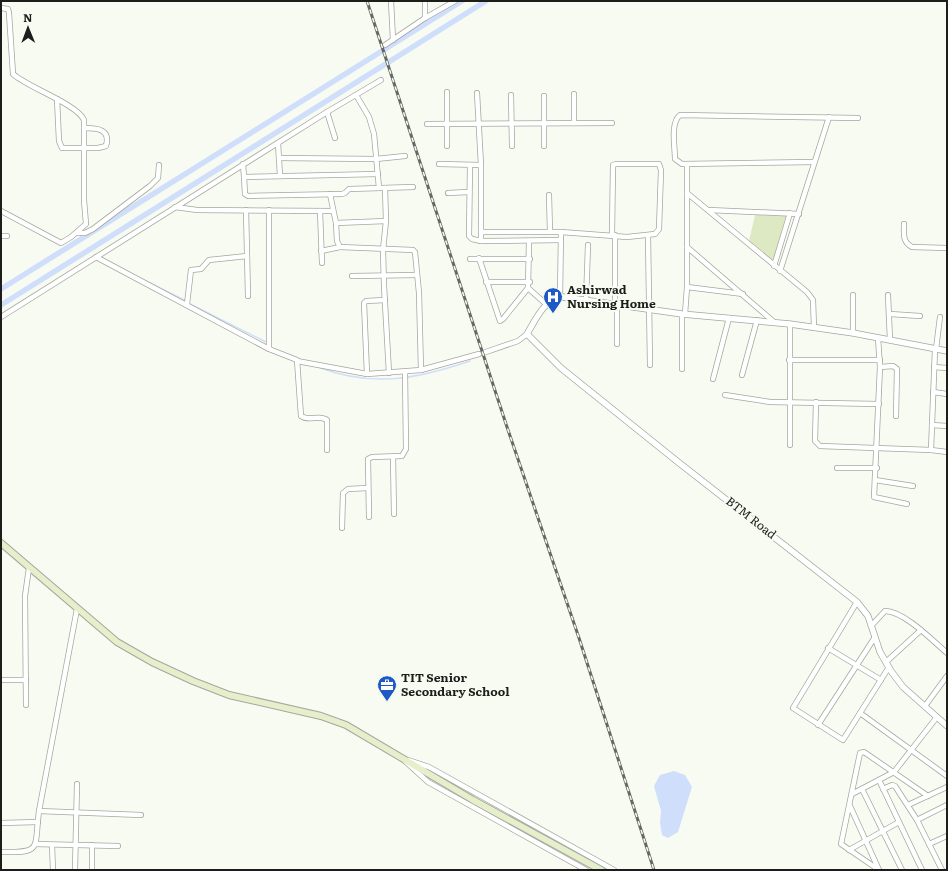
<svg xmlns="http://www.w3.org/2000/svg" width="948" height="871" viewBox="0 0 948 871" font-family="Literata,serif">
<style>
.green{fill:#dde9c3}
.water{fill:#cfdffb}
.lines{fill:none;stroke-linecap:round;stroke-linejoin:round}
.stream{stroke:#cfdffb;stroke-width:1.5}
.canal{stroke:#cfdffb;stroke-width:5.5}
.minor-casing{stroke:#a4a79e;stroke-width:6}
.tertiary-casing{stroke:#a4a79e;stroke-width:7}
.secondary-casing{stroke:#a4a79e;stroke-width:8}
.minor{stroke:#fff;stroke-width:4.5}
.tertiary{stroke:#fff;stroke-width:5.5}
.secondary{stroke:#e6efcb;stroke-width:6}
.rail-casing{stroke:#666863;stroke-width:3}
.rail{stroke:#f8fbf2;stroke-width:1.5;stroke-dasharray:4.5;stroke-linecap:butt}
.labels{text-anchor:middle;stroke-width:4;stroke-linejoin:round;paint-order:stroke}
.poi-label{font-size:12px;font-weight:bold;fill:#1d1e1b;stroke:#f8fbf2;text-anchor:start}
.street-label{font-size:12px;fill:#1d1e1b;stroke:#f8fbf2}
</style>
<rect width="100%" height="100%" fill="#f8fbf2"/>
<path class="green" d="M755,215L786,216L773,260L749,241Z"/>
<path class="water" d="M674,771L685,775L692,787L678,832L668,838L662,835L660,823L661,811L654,786L660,775Z"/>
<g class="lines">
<g class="stream">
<path d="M138,277L186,301"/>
<path d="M188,303L268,343"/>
<path d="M318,367C372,388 417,379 470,361"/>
</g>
<g class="canal">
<path d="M1,289L462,1"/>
<path d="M1,305L486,1"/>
</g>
<defs>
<g id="minor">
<path d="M391,1L393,40"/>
<path d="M425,1V18"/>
<path d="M1,8L8,9L9,13L13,74C27,87 77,104 84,120V200L86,224L71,237L61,243L1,211"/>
<path d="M385,45L425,18L455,1"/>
<path d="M447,92V146"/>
<path d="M477,93L481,165V241"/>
<path d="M574,94V123"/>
<path d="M356,95L369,117L374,134L379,188"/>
<path d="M511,95L512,146"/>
<path d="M544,96V146"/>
<path d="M57,99L59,141L62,148H98L106,146C111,129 97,128 84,128"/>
<path d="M327,112L335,138"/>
<path d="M427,124L612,123"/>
<path d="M278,143L280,176"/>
<path d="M279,158L376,159L405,156"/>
<path d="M814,162L682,164L675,159C675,147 670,123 680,115L858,118"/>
<path d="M243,164L244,177L378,174"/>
<path d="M439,164L481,165"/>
<path d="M470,165L469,236L472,239L481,241L561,240"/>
<path d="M244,177L245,194L248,196L342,194L345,193L349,189L413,187"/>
<path d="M385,188L386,221L383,250L384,286L389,373"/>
<path d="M448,193L469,192"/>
<path d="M687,193L807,292L813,300L814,328"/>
<path d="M330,194L336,223L337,241L340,247L413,250L415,252L419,293L421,370"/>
<path d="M549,195L550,232"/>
<path d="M175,207L197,210L332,211"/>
<path d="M246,210L248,296"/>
<path d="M709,210L799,214"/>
<path d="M320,211L322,263"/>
<path d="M336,223L386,221"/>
<path d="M904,224C904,233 902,242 912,247L947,248"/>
<path d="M481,232H561L627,237L655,234L659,229L661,170L659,164H616L613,165L612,235"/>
<path d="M77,233H85L93,229L150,186L158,178L159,165"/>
<path d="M615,235V305"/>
<path d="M1,236H7"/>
<path d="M648,236L650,365"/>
<path d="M529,241L528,288L546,304"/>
<path d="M687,247L774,322"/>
<path d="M321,251L340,247"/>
<path d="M96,257L269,349L297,360L301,416C309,422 319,414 327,420V450"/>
<path d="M479,258L500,321L503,319L528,288"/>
<path d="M470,259H530"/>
<path d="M774,266L790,213"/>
<path d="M780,271L829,117"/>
<path d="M352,276L417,275"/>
<path d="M486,282H530"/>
<path d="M687,287L743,294"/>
<path d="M888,295L890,340"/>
<path d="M560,298L561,232"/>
<path d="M586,301L588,245"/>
<path d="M187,304L191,270L201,269L209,260L247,256"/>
<path d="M682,314V369"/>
<path d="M685,314L687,287V164"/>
<path d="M890,314L920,316"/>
<path d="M1,317L327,112L381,80"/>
<path d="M790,324V445"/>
<path d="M853,333V295"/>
<path d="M878,338L880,367L874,497L907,504"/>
<path d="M617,344V305"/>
<path d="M269,349V210"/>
<path d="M936,349L940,317"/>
<path d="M483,353L518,341L527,334"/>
<path d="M789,360H880"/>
<path d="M297,361L367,374L421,370L479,354"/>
<path d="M880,367L893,366L897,369L896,416"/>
<path d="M934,367L947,368"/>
<path d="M367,374L364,303L366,301L385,300"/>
<path d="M742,375L757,320"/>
<path d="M713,379L729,318"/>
<path d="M933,392L947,394"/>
<path d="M725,395L770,402L879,404"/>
<path d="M816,402L815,441L820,446L931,450L947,452"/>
<path d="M932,425L947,426"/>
<path d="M931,450L935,349"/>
<path d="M393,457L394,514"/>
<path d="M837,468H877"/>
<path d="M875,480L913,486"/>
<path d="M369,517L368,459L372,457L402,456L406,449L405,372"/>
<path d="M342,528L343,493L348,489L368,488"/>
<path d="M857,602L793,708L843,740L889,667"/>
<path d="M871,626L885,611C904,611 933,641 947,653"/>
<path d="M828,648L881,680"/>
<path d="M886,662L921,630"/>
<path d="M1,680H26"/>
<path d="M26,705L25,596L29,568"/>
<path d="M925,706L947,676"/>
<path d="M860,713L947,776"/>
<path d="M818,725L875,637"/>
<path d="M408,760L429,767L614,870"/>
<path d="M405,761L428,782L586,870"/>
<path d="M879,780L922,870"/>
<path d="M862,789L902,870"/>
<path d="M883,789L892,785L895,786L917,820L942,870"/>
<path d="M852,794L894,772L937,717"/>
<path d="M908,805L947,787"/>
<path d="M850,806L879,870"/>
<path d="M39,811L141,815"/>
<path d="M917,820L947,805"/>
<path d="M1,823L38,822"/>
<path d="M35,844L118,846"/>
<path d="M929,844L947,836"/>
<path d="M52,845L53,870"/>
<path d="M92,845V870"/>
<path d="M849,850L899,822"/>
<path d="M1,852C43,853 34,849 39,811L77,609"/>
<path d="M75,870L77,784"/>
<path d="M879,870L841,844L860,753L864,752L928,796"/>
</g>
<path id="tertiary" d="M947,351L853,333L790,324L682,314L563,297C544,299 536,319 527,334L561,368L678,462L857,602L868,616L880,652L891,671L903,687L947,726"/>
<path id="secondary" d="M1,543L117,642L152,662L193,681L229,695L321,716L346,725L473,800L601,870"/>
</defs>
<use href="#minor" class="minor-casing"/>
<use href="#tertiary" class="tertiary-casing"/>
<use href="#secondary" class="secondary-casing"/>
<use href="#minor" class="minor"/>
<use href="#tertiary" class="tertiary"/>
<use href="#secondary" class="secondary"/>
<defs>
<path id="rail" d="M367,1L507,427L579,638L654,870"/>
</defs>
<use href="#rail" class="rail-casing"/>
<use href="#rail" class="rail"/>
</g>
<defs>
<symbol id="hospital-pin" viewBox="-11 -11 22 30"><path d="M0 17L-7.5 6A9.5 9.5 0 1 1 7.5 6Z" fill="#1d5ac6" stroke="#f8fbf2"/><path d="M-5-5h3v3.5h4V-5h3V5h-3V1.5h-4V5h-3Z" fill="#fff"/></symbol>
<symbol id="office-pin" viewBox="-11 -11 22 30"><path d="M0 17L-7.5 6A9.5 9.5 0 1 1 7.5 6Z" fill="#1d5ac6" stroke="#f8fbf2"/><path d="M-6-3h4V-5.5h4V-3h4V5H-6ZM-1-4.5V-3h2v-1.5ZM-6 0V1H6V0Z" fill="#fff"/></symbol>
</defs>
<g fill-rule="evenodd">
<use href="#hospital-pin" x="542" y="286" width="22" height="30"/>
<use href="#office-pin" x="376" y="674" width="22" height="30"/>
</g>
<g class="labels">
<g class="poi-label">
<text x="567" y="294">Ashirwad<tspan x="567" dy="14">Nursing Home</tspan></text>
<text x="401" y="682">TIT Senior<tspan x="401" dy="14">Secondary School</tspan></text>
</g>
<g class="street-label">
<text transform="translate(751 518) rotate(38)" y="4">BTM Road</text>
</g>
</g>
<rect width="948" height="871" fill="none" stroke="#1d1e1b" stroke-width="4"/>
<g transform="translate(28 28) rotate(359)" stroke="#f8fbf2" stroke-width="3" paint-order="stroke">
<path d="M0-3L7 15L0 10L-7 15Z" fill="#1d1e1b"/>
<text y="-6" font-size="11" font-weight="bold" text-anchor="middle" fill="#1d1e1b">N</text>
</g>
</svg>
